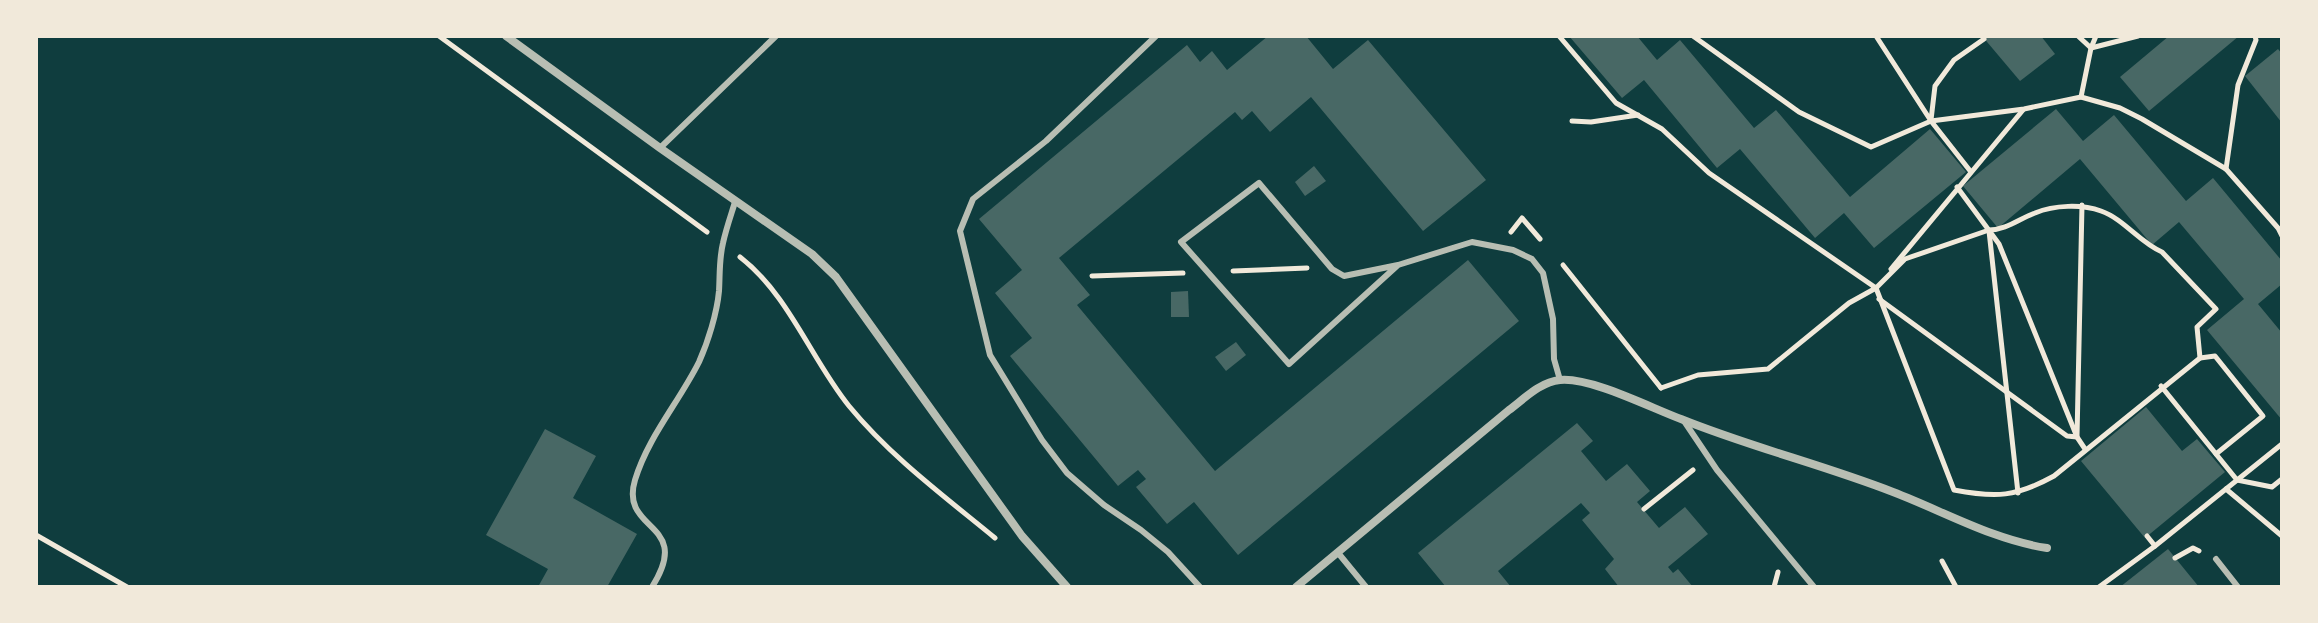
<svg xmlns="http://www.w3.org/2000/svg" width="2318" height="623" viewBox="0 0 2318 623" font-family="Karla,sans-serif">
<style>
.building{fill:#486865}
.lines{fill:none;stroke-linecap:round;stroke-linejoin:round}
.path{stroke:#f1e9da;stroke-width:5}
.service{stroke:#b8beb3;stroke-width:6}
.minor{stroke:#b8beb3;stroke-width:8}
</style>
<rect width="100%" height="100%" fill="#0f3d3e"/>
<g class="building">
<path d="M1268,36H1306L1333,69L1368,40L1486,180L1423,231L1311,97L1270,132L1252,111L1242,120L1235,112L1059,258L1090,295L1077,305L1215,471L1468,260L1519,321L1238,555L1194,502L1167,524L1136,487L1146,479L1138,470L1118,486L1010,356L1032,338L995,293L1022,270L979,219L1187,45L1200,62L1212,51L1227,70Z"/>
<path d="M1569,36H1637L1657,60L1680,40L1754,128L1776,110L1850,197L1930,129L1966,172L1874,248L1844,213L1815,238L1740,149L1717,168L1644,80L1622,98Z"/>
<path d="M1982,36H2041L2055,54L2020,81Z"/>
<path d="M2169,36H2239L2149,111L2120,77Z"/>
<path d="M2278,49L2282,54V123L2245,76Z"/>
<path d="M2056,109L2083,141L2114,115L2186,201L2213,178L2282,261V284L2258,304L2282,333V420L2207,330L2244,299L2179,222L2152,245L2080,159L1998,228L1963,186Z"/>
<path d="M1314,166L1326,181L1305,196L1295,182Z"/>
<path d="M1188,291L1189,317H1171V292Z"/>
<path d="M1236,342L1246,355L1226,371L1215,357Z"/>
<path d="M2146,407L2182,451L2197,439L2225,472L2145,538L2081,461Z"/>
<path d="M1577,423L1593,441L1581,451L1606,481L1627,464L1650,491L1637,502L1659,528L1685,507L1708,534L1668,567L1673,573L1678,569L1693,587H1619L1605,569L1614,559L1582,520L1590,513L1581,503L1498,571L1511,587H1446L1418,553Z"/>
<path d="M545,429L596,456L573,498L637,534L607,587H538L548,569L486,535Z"/>
<path d="M2168,549L2199,587H2120Z"/>
</g>
<g class="lines">
<g class="path">
<path d="M439,36L707,232"/>
<path d="M1559,36L1616,103L1662,129L1709,173L1876,288L1954,490C1996,498 2016,497 2054,476L2200,358L2197,327L2216,309L2162,252C2140,243 2124,219 2101,211C2082,204 2054,205 2035,213C2019,219 2006,230 1989,230L1905,259L1876,288L1849,303L1768,369L1698,375L1661,388"/>
<path d="M1693,36L1799,112L1871,147L1931,121L2024,109L2081,97"/>
<path d="M1876,36L1931,121L1971,172"/>
<path d="M2078,36L2091,48L2081,97L2120,108L2142,119L2226,169L2278,228L2282,236"/>
<path d="M2091,48L2138,36"/>
<path d="M2091,48L2096,36"/>
<path d="M1931,120L1935,86L1954,60L1984,39"/>
<path d="M1572,121L1591,122L1638,115"/>
<path d="M2226,169L2238,85L2256,40L2255,36"/>
<path d="M1957,187L1999,244L2077,437L2085,449"/>
<path d="M1989,231L2018,493"/>
<path d="M1511,232L1522,218L1540,239"/>
<path d="M740,257C789,295 811,359 849,406C891,457 944,496 995,538"/>
<path d="M1563,265L1661,388"/>
<path d="M1891,269L2023,110"/>
<path d="M1233,271L1307,268"/>
<path d="M1092,276L1183,273"/>
<path d="M1879,299L2067,436L2077,437L2082,205"/>
<path d="M2200,358L2215,356L2263,416L2216,454"/>
<path d="M2161,386L2237,480L2272,487L2282,479"/>
<path d="M2226,489L2282,536"/>
<path d="M1644,509L1693,470"/>
<path d="M36,535L127,587"/>
<path d="M2147,536L2155,546"/>
<path d="M2175,558L2193,548L2199,551"/>
<path d="M1942,561L1956,587"/>
<path d="M1774,587L1778,572"/>
<path d="M2099,587L2155,546L2282,444"/>
</g>
<g class="service">
<path d="M1156,36L1046,141L973,199L960,231L990,355L1042,440L1067,473L1104,505L1141,530L1168,552L1200,587"/>
<path d="M660,148L776,36"/>
<path d="M1398,265L1344,276L1332,269L1259,183L1181,242L1289,364L1398,265L1472,242L1513,250L1532,259L1543,273L1553,319L1554,359L1560,380"/>
<path d="M1684,421L1717,470L1814,587"/>
<path d="M1339,554L1366,587"/>
<path d="M2216,559L2238,587"/>
<path d="M652,587C694,521 619,533 635,480C648,437 679,402 699,362C708,342 717,313 719,291C720,275 719,259 723,243C726,229 731,215 735,202"/>
</g>
<g class="minor">
<path d="M506,36L660,148L812,254L836,277L1022,536L1067,587"/>
<path d="M1296,587L1509,410C1524,399 1540,382 1560,380C1591,377 1651,408 1681,419C1750,447 1824,465 1893,492C1943,511 1993,540 2047,548"/>
</g>
</g>
<rect width="2318" height="623" fill="none" stroke="#f1e9da" stroke-width="76"/>
</svg>
